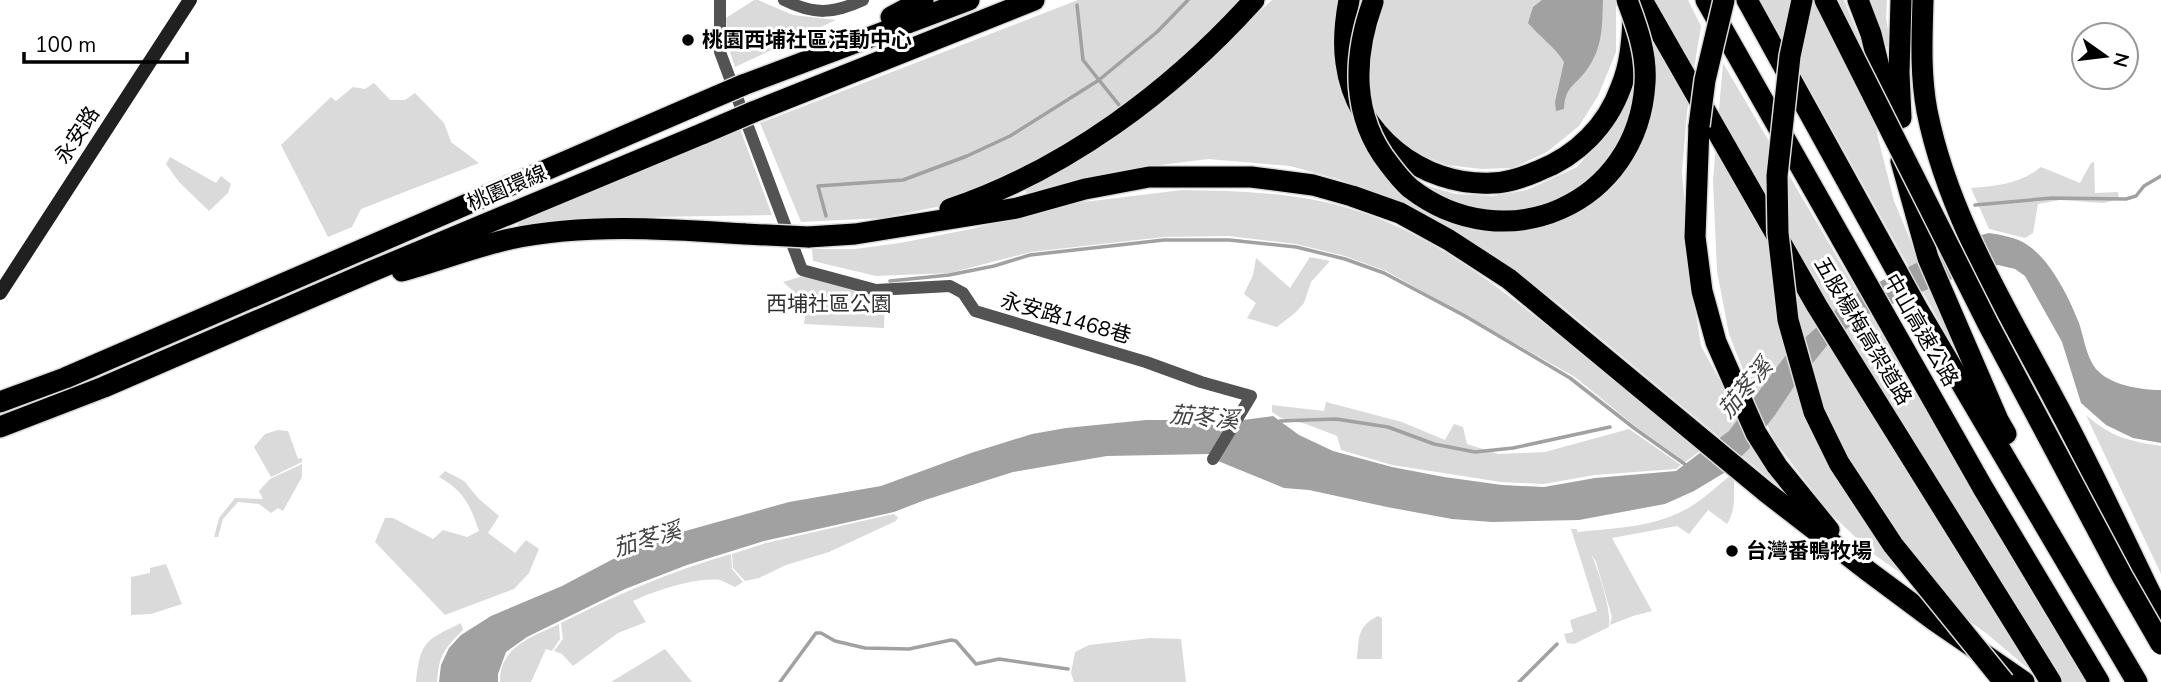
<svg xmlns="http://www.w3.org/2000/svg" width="2161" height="682" viewBox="0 0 2161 682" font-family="'Nunito Sans','Noto Sans TC',sans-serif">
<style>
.green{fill:#dadada}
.water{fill:#a1a1a1}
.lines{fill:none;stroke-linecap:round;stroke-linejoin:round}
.stream{stroke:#a1a1a1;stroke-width:3.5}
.highway-casing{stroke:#dbdbdb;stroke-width:24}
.street{stroke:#535353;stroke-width:12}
.secondary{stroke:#202020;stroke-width:14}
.highway{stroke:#000;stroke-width:21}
.highway-bridge-casing{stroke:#dbdbdb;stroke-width:24;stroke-linecap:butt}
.highway-bridge{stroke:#000;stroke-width:21}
.poi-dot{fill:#000;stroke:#fff;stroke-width:2.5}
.labels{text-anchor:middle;stroke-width:6;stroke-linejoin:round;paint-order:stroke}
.poi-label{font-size:21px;font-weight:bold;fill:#000;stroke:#fff;text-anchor:start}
.street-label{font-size:21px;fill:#000;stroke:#fff}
.park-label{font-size:21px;fill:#313131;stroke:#fff}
.water-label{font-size:23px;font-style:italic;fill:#424242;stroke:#fff}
</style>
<rect width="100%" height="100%" fill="#fff"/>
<g class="green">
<path d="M754,0H758L793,15L836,20L735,67L727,43L726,18Z"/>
<path d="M1078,0H1242L1190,53L1096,127L1030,169L946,205L883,218L801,222L760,123Z"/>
<path d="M1272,0H1337L1333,46L1346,103L1361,139L1412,178L1428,186L1456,194L1492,196L1527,190L1577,167L1607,133L1644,0H1688L1701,26L1687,112L1682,172L1690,274L1701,346L1778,486L1559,304L1493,254L1408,206L1341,180L1290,166L1208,159L1136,168L1029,196L1023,188L1189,76Z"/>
<path d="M1362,0H1616V52L1598,96L1579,126L1547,152L1513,168L1481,169L1447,165L1419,154L1392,135L1376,111L1367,86L1355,33Z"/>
<path d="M1760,0H1844L1861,42L1878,137L1894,201L1959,357Z"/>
<path d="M1871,0H1887L1886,18L1891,48L1883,46Z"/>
<path d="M1723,63L2087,682H2044L1986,633L1872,553L1828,511L1774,440L1745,375L1729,334L1717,271L1713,180Z"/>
<path d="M374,83L390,100H405L415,93L444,123L451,142L479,163L361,209L352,227L328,237L281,145L331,97L336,101L353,87L365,89Z"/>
<path d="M740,129L772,215L647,217L518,229V219Z"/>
<path d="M170,157L216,183L221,176L231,184L228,193L209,211L179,182L166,164Z"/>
<path d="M2094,162L2095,193L2118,192L2119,199L2104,203L2060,200L2038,204L2033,233L2025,238L1989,229L1971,188C1997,186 2020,184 2041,167L2080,183L2091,163Z"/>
<path d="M1182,190C1239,191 1296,192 1351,209C1435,234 1505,292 1572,346C1615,381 1657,416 1700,451L1685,462L1635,426L1575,377L1386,271L1345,256L1296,244L1229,236L1164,237L1031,252L950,273L876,276L813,261L812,249H855L900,243L971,229L1067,204Z"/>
<path d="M1310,257L1330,261L1311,282L1304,303L1295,313L1277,327L1247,318L1256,303L1244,294L1253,275L1256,258L1290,288Z"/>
<path d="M807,275L885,294L884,328L804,324L806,307L802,303L800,297L783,282Z"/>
<path d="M1326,402L1402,422L1445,440L1454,424L1463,427L1467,444L1498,454L1545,452L1629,429L1681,465L1676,469L1595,475L1543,484L1501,482L1392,465L1341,450L1337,436L1306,424L1281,418L1272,412V405L1324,411Z"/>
<path d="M2086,415C2111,437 2129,441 2161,446V574Z"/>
<path d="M278,430L288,431L298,459L302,458V462L271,477L254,447L265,434Z"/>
<path d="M302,464V477L283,511L278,508L271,513L259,504L238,502L223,519L218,537H214L219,518L235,498L263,499L259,491L270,479Z"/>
<path d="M445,471L464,481L479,499L499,516L488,533L515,553L526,540L539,549L529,573L514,589L445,615L375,542L385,518H393L433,539L443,530L467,537L479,531C470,505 464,491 439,477Z"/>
<path d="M1730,476L1734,481C1734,496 1736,510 1727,524L1708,510L1689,534L1677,526L1612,538L1652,611L1633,616L1610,625L1612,617L1596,562L1591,554C1598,569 1612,611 1609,627L1574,644L1567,643L1564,634L1573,632L1570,620L1597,611L1571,529H1577L1578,535V532C1616,528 1657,527 1690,507C1705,498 1717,486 1730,476Z"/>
<path d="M893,514L898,517L896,521L829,552L786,565L759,578L745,581L733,568L732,554L766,543Z"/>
<path d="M731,554L732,569L743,582L735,587C730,585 724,581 720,580C696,577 654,591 633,601L646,622L618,633L573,666L562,654L554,651L563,639L561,623C616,595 671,571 731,554Z"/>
<path d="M166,564L182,604L151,614L131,615V577L150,573V568Z"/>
<path d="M1378,616L1382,618V659H1357C1359,638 1357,626 1378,616Z"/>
<path d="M461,623L463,630C444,649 439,655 437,682H416C420,641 426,640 461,623Z"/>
<path d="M559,624L560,639L552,651L546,649L531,682H500C499,647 532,637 559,624Z"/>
<path d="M1150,638L1181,639L1186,682H1074L1071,673L1075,652L1089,645Z"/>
<path d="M665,649L692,682H611Z"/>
</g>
<g class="water">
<path d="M1542,0H1603C1602,26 1603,46 1588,68C1576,86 1565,85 1564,109L1556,111L1555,102L1564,62C1555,47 1540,37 1528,23L1533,7Z"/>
<path d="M1989,233C2001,235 2015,237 2026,244C2050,259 2069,297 2079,323C2084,338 2086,356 2096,369C2110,385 2140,390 2161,390V443L2133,438L2106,425L2081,403L2062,342L2025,276L2015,269L1998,265L1974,270L1861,317L1829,343L1795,385L1775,415L1748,450L1724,473L1694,491L1665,504L1579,520L1492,522L1452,519L1387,507L1309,490L1284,488L1218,461L1209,454L1107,456L1013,472L925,500L894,512L764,541L687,565L625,589L527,637L506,652L498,674V682H439L441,665L449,648L461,635L491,616L562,586L615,558L671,535L789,502L881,486L971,453L1032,434L1066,428L1146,420H1243L1273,416L1299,435L1333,451L1392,467L1444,477L1502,485L1544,487L1595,478L1676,471L1729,431L1786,355L1850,297L1959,241Z"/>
</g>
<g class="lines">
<g class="stream">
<path d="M1077,5L1083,60L1119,105"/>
<path d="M1975,205L2052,198L2126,199L2136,196L2144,186L2161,176"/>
<path d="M826,216L818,186L903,180L967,156L1010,136L1099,80L1157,32L1188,0"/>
<path d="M890,281L949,275L994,266L1030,255L1164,240H1229L1296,247L1345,259L1384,273L1465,316L1570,378L1634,428L1686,465"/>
<path d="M1280,421L1336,419L1388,427L1434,444L1475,452L1513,448L1610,427"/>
<path d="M780,682L816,633H821L835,641L865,648L909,649L951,640L956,641L976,664L999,659L1068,669"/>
<path d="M1519,682L1557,644"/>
</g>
<defs>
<g id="highway">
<path d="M1349,0C1345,21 1343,43 1346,63C1355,134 1422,187 1492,183C1507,183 1524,177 1538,171C1577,156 1607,126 1621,87C1630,65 1632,43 1633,19"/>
<path d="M1642,0L1817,306L2051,682"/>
<path d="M1706,0L1983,488L2099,682"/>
<path d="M1747,0L1917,308L2137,682"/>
<path d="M1858,0L1871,34L1893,126"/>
<path d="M1923,0C1922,37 1920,74 1927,111C1948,216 2006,308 2055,401C2093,471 2126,544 2161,615"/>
<path d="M891,17L923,0"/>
<path d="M743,85L969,0"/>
<path d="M753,112L1034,0"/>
<path d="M1901,118L1899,73L1901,0"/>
<path d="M1699,126L1695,237L1702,291L1716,342L1756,433L1777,466L1829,530"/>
<path d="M1901,161L1928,258L1998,420L2006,434"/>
<path d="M950,209C1066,170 1172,91 1254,0"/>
<path d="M808,237L855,234L1017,208L1085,189L1149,177H1251L1313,185L1352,196L1400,213L1449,240L1509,279L1766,492L1868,571L1934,620L2024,682"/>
<path d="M402,271C438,261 474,247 510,239C587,223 667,229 745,234"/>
<path d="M0,402L65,378L694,106"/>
<path d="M0,427L104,387L370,272L704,133"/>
</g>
</defs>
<use href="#highway" class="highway-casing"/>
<g class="street">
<path d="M720,0V52L802,270L876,290L950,286L963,293L975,311L1146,362L1201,382L1251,396L1213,459"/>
<path d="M784,0C814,15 833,14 863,0"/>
</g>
<path class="secondary" d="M0,293L190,0"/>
<use href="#highway" class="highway"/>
<defs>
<g id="highway-bridge">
<path d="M1802,0L1790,56L1777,176L1778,233L1788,320L1814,412L1839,463L1893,545L2004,682"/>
<path d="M1825,0L1988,324L2122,576L2161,644"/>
<path d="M1373,2C1353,57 1351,116 1389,164C1395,172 1402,181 1410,188C1505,262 1638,205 1645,83C1647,53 1637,27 1627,0"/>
<path d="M694,106L743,85"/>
<path d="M1699,126L1705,80L1724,0"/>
<path d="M704,133L753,112"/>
<path d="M745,234L808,237"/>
</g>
</defs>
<use href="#highway-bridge" class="highway-bridge-casing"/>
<use href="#highway-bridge" class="highway-bridge"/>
</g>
<g class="poi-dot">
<circle cx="688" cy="40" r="7"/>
<circle cx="1732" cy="551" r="7"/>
</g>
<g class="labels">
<g class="poi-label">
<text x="702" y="47">桃園西埔社區活動中心</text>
<text x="1746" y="558">台灣番鴨牧場</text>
</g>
<g class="street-label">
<text transform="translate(77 135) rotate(-57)" y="7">永安路</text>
<text transform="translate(507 188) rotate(-23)" y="7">桃園環線</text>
<text transform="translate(1066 318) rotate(16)" y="7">永安路1468巷</text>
<text transform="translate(1921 330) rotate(60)" y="7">中山高速公路</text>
<text transform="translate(1863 331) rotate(59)" y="7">五股楊梅高架道路</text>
</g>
<g class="park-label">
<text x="829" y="311">西埔社區公園</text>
</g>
<g class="water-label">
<text transform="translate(1745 388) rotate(-50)" y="8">茄苳溪</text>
<text transform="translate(1204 417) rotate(5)" y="8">茄苳溪</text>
<text transform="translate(647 539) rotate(-16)" y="8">茄苳溪</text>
</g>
</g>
<g transform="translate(2105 56) rotate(104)"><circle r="33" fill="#ffffff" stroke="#999999" stroke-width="2"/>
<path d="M0-5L12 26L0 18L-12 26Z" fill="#000000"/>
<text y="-10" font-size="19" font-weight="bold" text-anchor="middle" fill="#000000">N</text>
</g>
<path d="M24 52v10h163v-10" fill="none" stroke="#000000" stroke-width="3.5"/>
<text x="35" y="52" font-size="21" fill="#000000" stroke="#ffffff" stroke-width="5" paint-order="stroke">100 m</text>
</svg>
